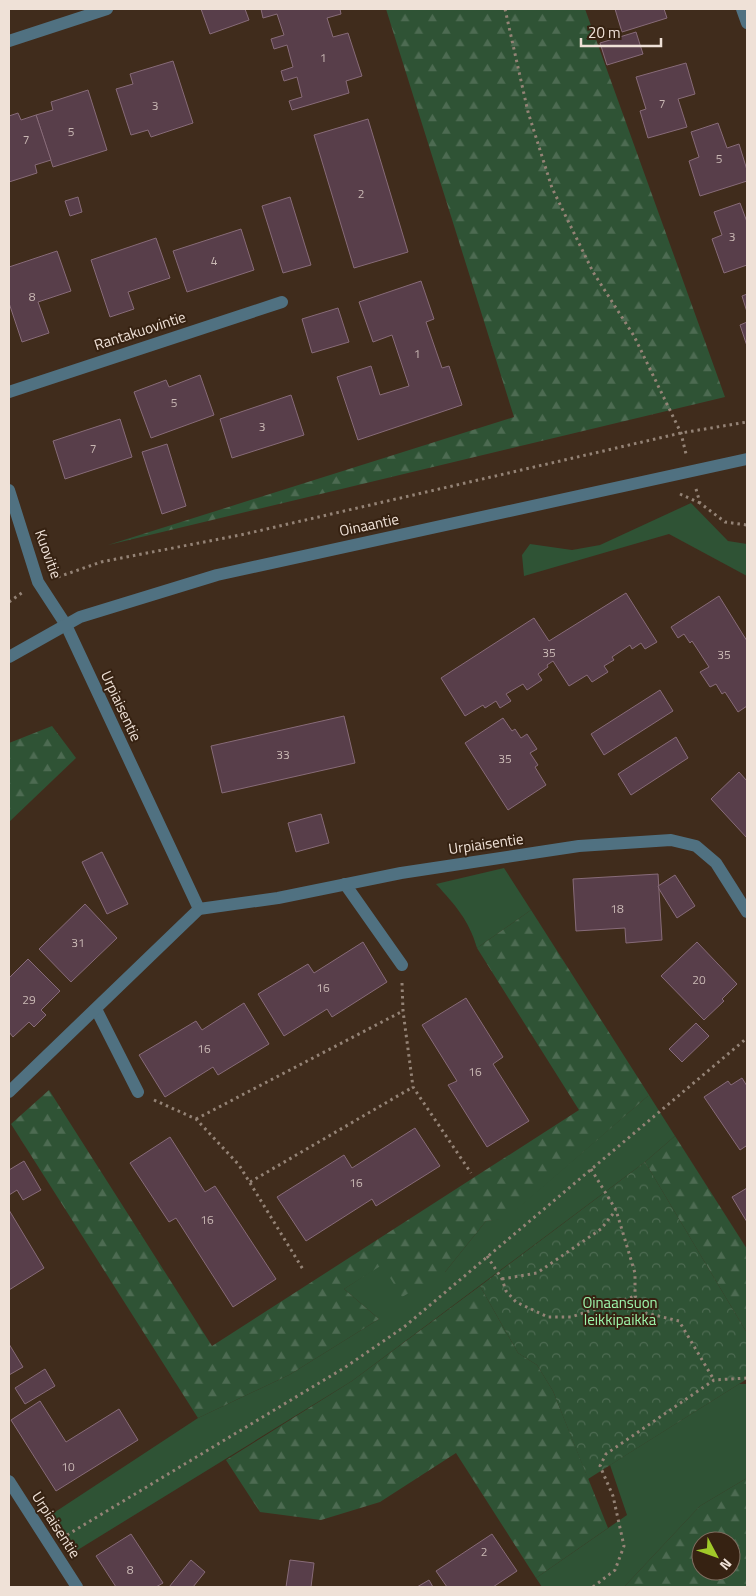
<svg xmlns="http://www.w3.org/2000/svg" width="756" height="1596" viewBox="0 0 756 1596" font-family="'Titillium Web',sans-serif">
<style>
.grass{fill:#2f5335}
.forest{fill:url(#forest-firs);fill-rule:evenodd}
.park{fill:url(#park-crowns)}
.building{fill:#583e4a;stroke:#876b78}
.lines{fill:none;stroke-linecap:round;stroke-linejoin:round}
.path{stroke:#948376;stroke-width:3;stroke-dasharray:2.5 4;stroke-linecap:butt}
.service{stroke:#507181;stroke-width:12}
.minor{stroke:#507181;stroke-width:12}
.tertiary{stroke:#507181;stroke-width:12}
.labels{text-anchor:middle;stroke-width:4;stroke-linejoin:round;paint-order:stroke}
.number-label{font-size:12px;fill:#c9b8b4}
.street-label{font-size:15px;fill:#efe1d7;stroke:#362212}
.park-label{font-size:15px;fill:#9df4aa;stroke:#362212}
</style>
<defs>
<pattern id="forest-firs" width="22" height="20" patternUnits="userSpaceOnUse" patternTransform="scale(1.25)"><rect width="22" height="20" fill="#2f5335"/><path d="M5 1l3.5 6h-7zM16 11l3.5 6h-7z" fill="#4d6b52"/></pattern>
<pattern id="park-crowns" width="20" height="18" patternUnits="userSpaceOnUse" patternTransform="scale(1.25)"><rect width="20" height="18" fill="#2f5335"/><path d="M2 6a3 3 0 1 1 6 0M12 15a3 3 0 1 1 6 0" fill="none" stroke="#4d6b52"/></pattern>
</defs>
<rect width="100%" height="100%" fill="#402c1c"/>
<g class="grass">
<path d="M691,503L728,541L747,544V576L669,534L524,576L522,555L530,544L572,550L600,545Z"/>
<path d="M504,868L531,910L477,948C469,920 455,905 436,884Z"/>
<path d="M649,1095L675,1136L645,1162L352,1381L76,1551L52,1514L198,1418L289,1375L379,1319L344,1289L382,1264L445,1272L486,1221L506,1218Z"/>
<path d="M739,1384H747V1478L700,1506L624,1587H542L536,1578L627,1515L610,1465Z"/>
</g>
<g class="forest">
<path d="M386,9H585L725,397L108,545L514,417Z"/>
<path d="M52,726L76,758L9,822V743Z"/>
<path d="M531,910L649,1095L506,1219L486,1221L445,1272L402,1297L382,1265L344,1289L379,1319L289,1375L198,1418L11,1124L49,1090L212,1346L579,1110L477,948Z"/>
<path d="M675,1136L747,1249V1333L645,1162Z"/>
<path d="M480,1286L518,1353L537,1365L553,1391L608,1528L536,1578L456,1453L380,1502L321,1520L260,1512L226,1460L352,1381Z"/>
<path d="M747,1478V1587H624L700,1506ZM701,1541H731V1571H701Z"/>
</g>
<path class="park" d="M645,1162L747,1333V1379L588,1479L553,1391L537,1365L518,1353L480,1286Z"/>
<g class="building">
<path d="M201,9H245L249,20L210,34Z"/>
<path d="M261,9H340L341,14L327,18L333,37L348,33L362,76L346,81L349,93L292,110L289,101L302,97L297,77L284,81L281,71L293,67L287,45L274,49L271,39L284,35L277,14L263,18Z"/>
<path d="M615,9H664L667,18L622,32Z"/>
<path d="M636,32L643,54L607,65L600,43Z"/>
<path d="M173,61L193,123L151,137L148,130L131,135L116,89L133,84L130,74Z"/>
<path d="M686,63L695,94L678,99L687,127L648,138L640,111L646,109L636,77Z"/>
<path d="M88,90L107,150L53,167L36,115L53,110L51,102Z"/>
<path d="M18,113L21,120L36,115L51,160L35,165L37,173L9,182V116Z"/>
<path d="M368,119L408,252L354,268L314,135Z"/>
<path d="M718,123L727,148L739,144L747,170V181L700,196L689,161L699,157L691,132Z"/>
<path d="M78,197L82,212L70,216L65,201Z"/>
<path d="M290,197L311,265L283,273L262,206Z"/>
<path d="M740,203L747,222V265L724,273L712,239L722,235L714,212Z"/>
<path d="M241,229L254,270L187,292L173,251Z"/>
<path d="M156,238L170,278L128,292L134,309L110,317L91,260Z"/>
<path d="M57,251L71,291L38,302L49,333L22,342L9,303V267Z"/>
<path d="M421,281L434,319L426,322L442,368L449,366L462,405L358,440L337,377L371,366L380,395L409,386L392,335L373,342L359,302Z"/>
<path d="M747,294V312L742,296Z"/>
<path d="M338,308L349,342L312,353L302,319Z"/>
<path d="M747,322V346L740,325Z"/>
<path d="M200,375L214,415L151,438L134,392L166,380L169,387Z"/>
<path d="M291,395L304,435L232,458L220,419Z"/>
<path d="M120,419L132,457L65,479L53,441Z"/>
<path d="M167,444L186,506L162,514L142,452Z"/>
<path d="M626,593L657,642L645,649L641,643L632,649L630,645L612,657L614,660L604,666L608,672L592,682L587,675L569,686L553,661L547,665L548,667L538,674L542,680L527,690L523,684L506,694L511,701L500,708L496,701L485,708L483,705L465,716L441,678L534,618L549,641Z"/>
<path d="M719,596L747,641V706L738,712L725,692L722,694L716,684L710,687L700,672L709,667L692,641L690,643L684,634L678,638L671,627Z"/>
<path d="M660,690L673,711L604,755L591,734Z"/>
<path d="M344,716L355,763L222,793L211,746Z"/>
<path d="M503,718L512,731L515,729L521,738L527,734L537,749L530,753L538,765L535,767L546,785L508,810L465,743Z"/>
<path d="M676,737L688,758L631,795L618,774Z"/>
<path d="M739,772L747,781V838L711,799Z"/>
<path d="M321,814L329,843L296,852L288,823Z"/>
<path d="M102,852L128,904L107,914L82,862Z"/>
<path d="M658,874L662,940L626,943L625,928L576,931L573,879Z"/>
<path d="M675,875L695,906L677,918L659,889L658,886Z"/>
<path d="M85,904L117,938L71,982L39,949Z"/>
<path d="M363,942L387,982L332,1017L327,1009L284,1036L258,994L308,964L314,973Z"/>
<path d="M697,942L737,984L722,999L724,1001L704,1020L661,976Z"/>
<path d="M28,959L60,991L41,1010L46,1015L34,1027L29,1022L13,1037L9,1032V978Z"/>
<path d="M466,998L503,1057L493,1064L529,1121L487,1147L448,1085L457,1081L422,1025Z"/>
<path d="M244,1003L269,1044L218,1075L213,1067L165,1097L139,1055L196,1021L202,1030Z"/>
<path d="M696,1023L709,1036L682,1062L669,1049Z"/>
<path d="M742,1078L747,1086V1148L746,1146L740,1150L704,1097L728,1081L731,1085Z"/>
<path d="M415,1128L440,1166L376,1206L372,1199L306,1241L277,1197L344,1155L352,1168Z"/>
<path d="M170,1137L205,1192L215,1186L276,1279L233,1307L176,1218L169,1222L130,1163Z"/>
<path d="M24,1161L41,1190L23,1200L17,1190L9,1195V1170Z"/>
<path d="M747,1188V1222L732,1197Z"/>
<path d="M9,1210L44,1268L9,1290Z"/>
<path d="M9,1344L23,1367L9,1375Z"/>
<path d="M45,1369L55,1386L25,1404L15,1388Z"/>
<path d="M40,1401L66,1442L119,1409L138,1440L56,1491L11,1420Z"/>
<path d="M131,1534L163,1583L156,1587H116L96,1556Z"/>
<path d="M492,1534L517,1571L493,1587H447L436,1571Z"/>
<path d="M191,1560L205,1572L193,1587H169Z"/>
<path d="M290,1560L314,1563L311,1587H286Z"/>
<path d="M429,1580L433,1587H417Z"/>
</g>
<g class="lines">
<g class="path">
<path d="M505,9L528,112L552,188L593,272L634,336L681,433L686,454"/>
<path d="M696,489L700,503L725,522L747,525"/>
<path d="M680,494L700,503"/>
<path d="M58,577L101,562L245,534L681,433L747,422"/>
<path d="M9,602L23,592"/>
<path d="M402,983L403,1011L413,1087L471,1173"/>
<path d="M154,1100L196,1119L239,1165L304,1271"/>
<path d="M196,1119L403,1011"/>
<path d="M591,1169L616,1210L635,1273V1296L646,1313L679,1321L714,1380"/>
<path d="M250,1182L413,1087"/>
<path d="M487,1256L502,1279L506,1291L516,1302L548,1317H571L635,1296"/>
<path d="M502,1279L537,1273L601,1229L616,1210"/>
<path d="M67,1535L344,1368L404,1327L747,1038"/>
<path d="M593,1587L615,1570L624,1546L613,1496L600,1466L606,1454L714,1380L747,1378"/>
</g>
<g class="service">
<path d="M345,884L402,965"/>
<path d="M96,1009L138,1092"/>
</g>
<g class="minor">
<path d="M742,9L747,23"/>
<path d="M9,41L107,9"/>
<path d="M9,392L282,302"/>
<path d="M9,490L38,582L66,625L199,909"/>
<path d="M9,1092L199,909L278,898L401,873L579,846L671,840L696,846L716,863L747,912"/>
<path d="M9,1481L77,1587"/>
</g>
<path class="tertiary" d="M9,657L80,617L217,575L747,459"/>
</g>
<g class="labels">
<g class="number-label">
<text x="323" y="62">1</text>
<text x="662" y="108">7</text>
<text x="155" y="110">3</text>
<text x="71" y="136">5</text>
<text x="26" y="144">7</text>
<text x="719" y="163">5</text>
<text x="361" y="198">2</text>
<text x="732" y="241">3</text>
<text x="214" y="265">4</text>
<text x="32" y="301">8</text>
<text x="417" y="358">1</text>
<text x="174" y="407">5</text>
<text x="262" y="431">3</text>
<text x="93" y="453">7</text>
<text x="549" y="657">35</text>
<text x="724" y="659">35</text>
<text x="283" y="759">33</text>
<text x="505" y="763">35</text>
<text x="617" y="913">18</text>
<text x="78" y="947">31</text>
<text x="699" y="984">20</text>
<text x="323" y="992">16</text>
<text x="29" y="1004">29</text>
<text x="204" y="1053">16</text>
<text x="475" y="1076">16</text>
<text x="356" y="1187">16</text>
<text x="207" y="1224">16</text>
<text x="68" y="1471">10</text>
<text x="484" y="1556">2</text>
<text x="130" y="1574">8</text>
</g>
<g class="street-label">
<text transform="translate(140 331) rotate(-18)" y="5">Rantakuovintie</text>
<text transform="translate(369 525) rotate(-12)" y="5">Oinaantie</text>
<text transform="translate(48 554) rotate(70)" y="5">Kuovitie</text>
<text transform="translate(121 706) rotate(65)" y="5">Urpiaisentie</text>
<text transform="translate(486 844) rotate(-8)" y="5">Urpiaisentie</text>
<text transform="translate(56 1525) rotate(57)" y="5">Urpiaisentie</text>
</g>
<g class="park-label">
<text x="620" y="1308">Oinaansuon<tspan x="620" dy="17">leikkipaikka</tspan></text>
</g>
</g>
<rect width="756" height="1596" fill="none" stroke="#efe1d7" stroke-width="20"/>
<g transform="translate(716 1556) rotate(131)"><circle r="24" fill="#362212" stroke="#806e61"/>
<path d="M0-4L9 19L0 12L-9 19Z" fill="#a1c929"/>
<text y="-8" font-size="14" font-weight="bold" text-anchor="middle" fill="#efe1d7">N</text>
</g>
<path d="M581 38v8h80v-8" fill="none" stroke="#efe1d7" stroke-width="2.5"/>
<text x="588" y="38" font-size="15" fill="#efe1d7" stroke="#362212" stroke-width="4" paint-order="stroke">20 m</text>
</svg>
